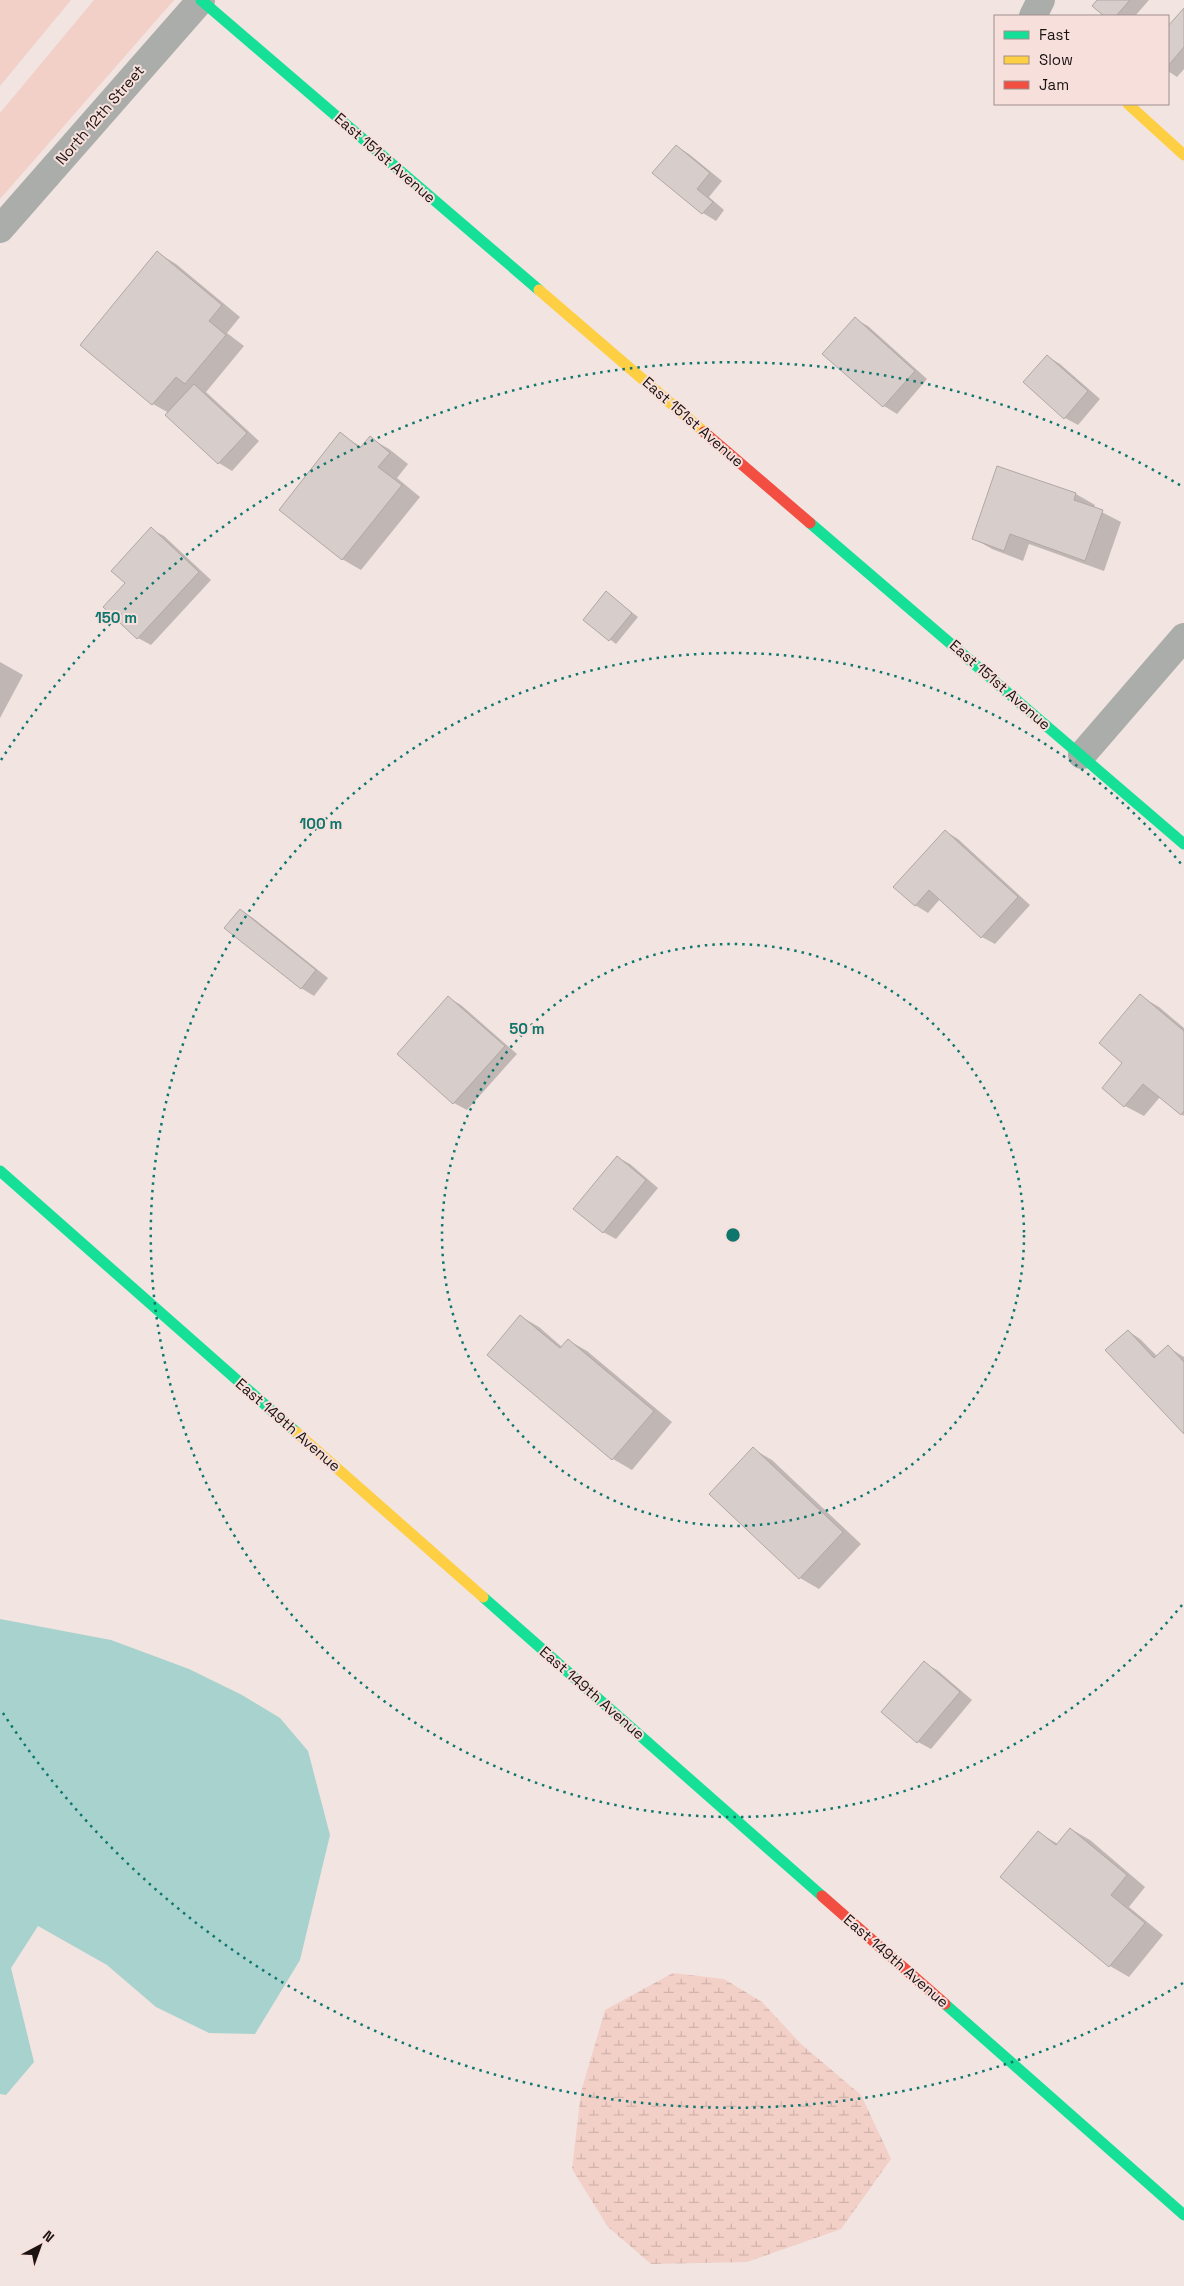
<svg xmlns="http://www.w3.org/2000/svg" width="1184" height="2286" viewBox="0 0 1184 2286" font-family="'Space Grotesk',sans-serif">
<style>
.green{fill:#f2d0c8}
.wetland{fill:url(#wetland-marsh)}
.water{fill:#a8d2cd}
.shadow{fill:#0003}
.building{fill:#d7cdcb;stroke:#b1a7a4}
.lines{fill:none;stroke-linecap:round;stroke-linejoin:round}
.street{stroke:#abadaa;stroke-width:28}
.fast{stroke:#16e098;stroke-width:11}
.slow{stroke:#ffcf43;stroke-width:11}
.jam{stroke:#f24e42;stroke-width:11}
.ring{fill:none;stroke:#0f766e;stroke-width:2.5;stroke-dasharray:2.5 5}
.labels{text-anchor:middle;stroke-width:4;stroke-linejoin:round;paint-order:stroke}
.street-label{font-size:15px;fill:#1b1312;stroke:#f7e0db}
.centre{fill:#0f766e;stroke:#f7e0db;stroke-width:2.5}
.ring-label{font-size:15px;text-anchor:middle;font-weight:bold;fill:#0f766e;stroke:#f7e0db;stroke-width:4;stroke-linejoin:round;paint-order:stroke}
</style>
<defs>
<pattern id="wetland-marsh" width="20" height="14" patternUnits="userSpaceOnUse" patternTransform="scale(1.25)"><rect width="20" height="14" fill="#f2d0c8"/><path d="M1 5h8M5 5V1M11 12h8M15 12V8" fill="none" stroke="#cfb2ab"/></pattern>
</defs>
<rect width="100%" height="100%" fill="#f1e4e1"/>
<g class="green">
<path d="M0,0H71L0,86Z"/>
<path d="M94,0H174L0,199V113Z"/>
</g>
<path class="wetland" d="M673,1973L724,1979L762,2002L801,2044L861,2095L891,2159L841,2229L747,2262L651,2264L608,2227L572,2169L581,2092L605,2010Z"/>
<path class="water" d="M0,1619L111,1640L189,1669L242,1695L280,1718L308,1751L330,1835L300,1960L255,2034L209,2033L156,2007L107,1965L38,1926L11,1968L34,2062L6,2095L0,2094Z"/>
<g class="shadow">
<path d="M1099,0H1149L1135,16H1106L1094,6Z"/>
<path d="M1184,10V69L1177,77L1168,71V28Z"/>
<path d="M676,146L689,154L722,181L709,197L724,210L716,221L703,213L654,173Z"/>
<path d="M158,253L176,264L240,317L227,333L244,346L206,392L259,441L232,471L219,463L167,415L169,413L153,404L82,345Z"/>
<path d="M855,319L868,326L927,379L897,414L884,406L824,353Z"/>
<path d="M1047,356L1060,364L1100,399L1078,425L1065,418Z"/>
<path d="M340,434L363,448L370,438L389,449L408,464L397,478L420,497L361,570L342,559Z"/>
<path d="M998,467L1076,494L1095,505L1094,508L1121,522L1104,571L1029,544L1023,561L992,549L973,538Z"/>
<path d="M151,529L164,536L211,580L151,645L138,638L126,583Z"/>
<path d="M607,593L638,617L616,644L585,620Z"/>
<path d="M0,662L23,675L0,718Z"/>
<path d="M945,831L958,839L1030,905L995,944L982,937L940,899L928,913L915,905Z"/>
<path d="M241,910L253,918L328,978L314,996L301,988Z"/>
<path d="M1140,996L1159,1007L1184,1028V1116L1160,1097L1144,1116L1125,1106L1124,1063Z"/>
<path d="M449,998L461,1005L517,1054L467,1110L454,1103L399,1054Z"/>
<path d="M617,1157L630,1164L658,1188L616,1239L603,1232Z"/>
<path d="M520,1316L539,1327L562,1347L568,1340L587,1351L672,1422L632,1470L613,1459L489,1354Z"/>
<path d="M1128,1331L1140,1339L1157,1356L1168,1347L1184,1357V1432Z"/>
<path d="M753,1449L772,1460L861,1544L819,1589L800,1578Z"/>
<path d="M924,1663L937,1670L972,1700L931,1749L918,1742L882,1712Z"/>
<path d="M1071,1829L1090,1840L1145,1887L1129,1907L1163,1935L1129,1977L1110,1966L1039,1833L1058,1844Z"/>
</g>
<g class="building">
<path d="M1097,0H1130L1116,16H1104L1092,6Z"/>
<path d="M1184,8V47L1168,66V26Z"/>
<path d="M676,145L710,173L697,189L713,202L702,214L652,173Z"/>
<path d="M157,251L222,305L209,321L226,335L185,384L176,377L152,405L80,345Z"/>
<path d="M855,317L915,371L883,407L822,354Z"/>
<path d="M1047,355L1088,391L1064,419L1023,382Z"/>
<path d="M194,384L247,433L218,464L165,415Z"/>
<path d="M340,432L360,448L370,436L390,453L378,467L402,485L342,560L279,510Z"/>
<path d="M997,466L1076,493L1074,500L1103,510L1085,561L1010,534L1004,551L972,539Z"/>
<path d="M151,527L199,572L137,639L103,607L125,583L111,571Z"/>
<path d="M606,591L632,613L609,641L583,620Z"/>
<path d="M945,830L1018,897L981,938L929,890L915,906L893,887Z"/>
<path d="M240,909L316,970L301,989L224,928Z"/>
<path d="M1140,994L1184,1031V1111L1181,1115L1143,1084L1124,1107L1102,1088L1122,1063L1099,1043Z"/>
<path d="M448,996L505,1046L453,1104L397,1054Z"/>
<path d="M617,1156L646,1180L603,1233L573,1209Z"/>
<path d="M520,1315L560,1348L568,1339L654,1411L612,1460L487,1355Z"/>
<path d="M1128,1330L1154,1358L1168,1345L1184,1362V1434L1105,1350Z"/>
<path d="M753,1447L843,1532L799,1579L709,1494Z"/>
<path d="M924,1661L960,1692L917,1743L881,1712Z"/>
<path d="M1070,1828L1127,1875L1111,1895L1145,1923L1109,1967L1000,1877L1038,1831L1056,1845Z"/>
</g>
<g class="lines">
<g class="street">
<path d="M1033,16L1041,0"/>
<path d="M0,229L201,0"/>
<path d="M1082,755L1184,637"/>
</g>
<g class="fast">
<path d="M201,0L539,290"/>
<path d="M810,523L1184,844"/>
<path d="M0,1171L296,1432"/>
<path d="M483,1597L822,1896"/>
<path d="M945,2004L1184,2215"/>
</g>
<g class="slow">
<path d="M1128,104L1184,155"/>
<path d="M539,290L704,432"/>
<path d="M296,1432L483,1597"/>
</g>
<g class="jam">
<path d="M704,432L810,523"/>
<path d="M822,1896L945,2004"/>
</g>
</g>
<g class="ring">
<circle cx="733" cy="1235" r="291"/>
<path d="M1182 1605A582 582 0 1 1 1182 865"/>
<path d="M1183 1983A873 873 0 0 1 1 1710M1 760A873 873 0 0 1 1183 487"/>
</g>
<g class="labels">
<g class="street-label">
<text transform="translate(100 115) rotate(-49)" y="5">North 12th Street</text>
<text transform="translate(385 158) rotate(41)" y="5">East 151st Avenue</text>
<text transform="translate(693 422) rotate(41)" y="5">East 151st Avenue</text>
<text transform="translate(1000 685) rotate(41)" y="5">East 151st Avenue</text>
<text transform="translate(288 1425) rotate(41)" y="5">East 149th Avenue</text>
<text transform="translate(592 1693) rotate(41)" y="5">East 149th Avenue</text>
<text transform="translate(896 1961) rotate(41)" y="5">East 149th Avenue</text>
</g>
</g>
<circle cx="733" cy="1235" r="8" class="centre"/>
<g class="ring-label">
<text x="116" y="623">150 m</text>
<text x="321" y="829">100 m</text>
<text x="527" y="1034">50 m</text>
</g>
<rect x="994" y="15" width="175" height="90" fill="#f7e0db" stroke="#9f8e8b"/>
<rect x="1004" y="31" width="25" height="8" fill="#16e098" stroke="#9f8e8b"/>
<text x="1039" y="40" font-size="15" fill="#1b1312">Fast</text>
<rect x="1004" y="56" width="25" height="8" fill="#ffcf43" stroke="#9f8e8b"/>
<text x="1039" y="65" font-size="15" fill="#1b1312">Slow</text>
<rect x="1004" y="81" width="25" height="8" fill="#f24e42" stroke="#9f8e8b"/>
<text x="1039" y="90" font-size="15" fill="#1b1312">Jam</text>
<g transform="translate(40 2246) rotate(41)" stroke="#f7e0db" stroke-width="4" paint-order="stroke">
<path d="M0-4L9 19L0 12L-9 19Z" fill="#1b1312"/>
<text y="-8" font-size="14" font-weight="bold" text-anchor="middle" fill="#1b1312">N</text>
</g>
</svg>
